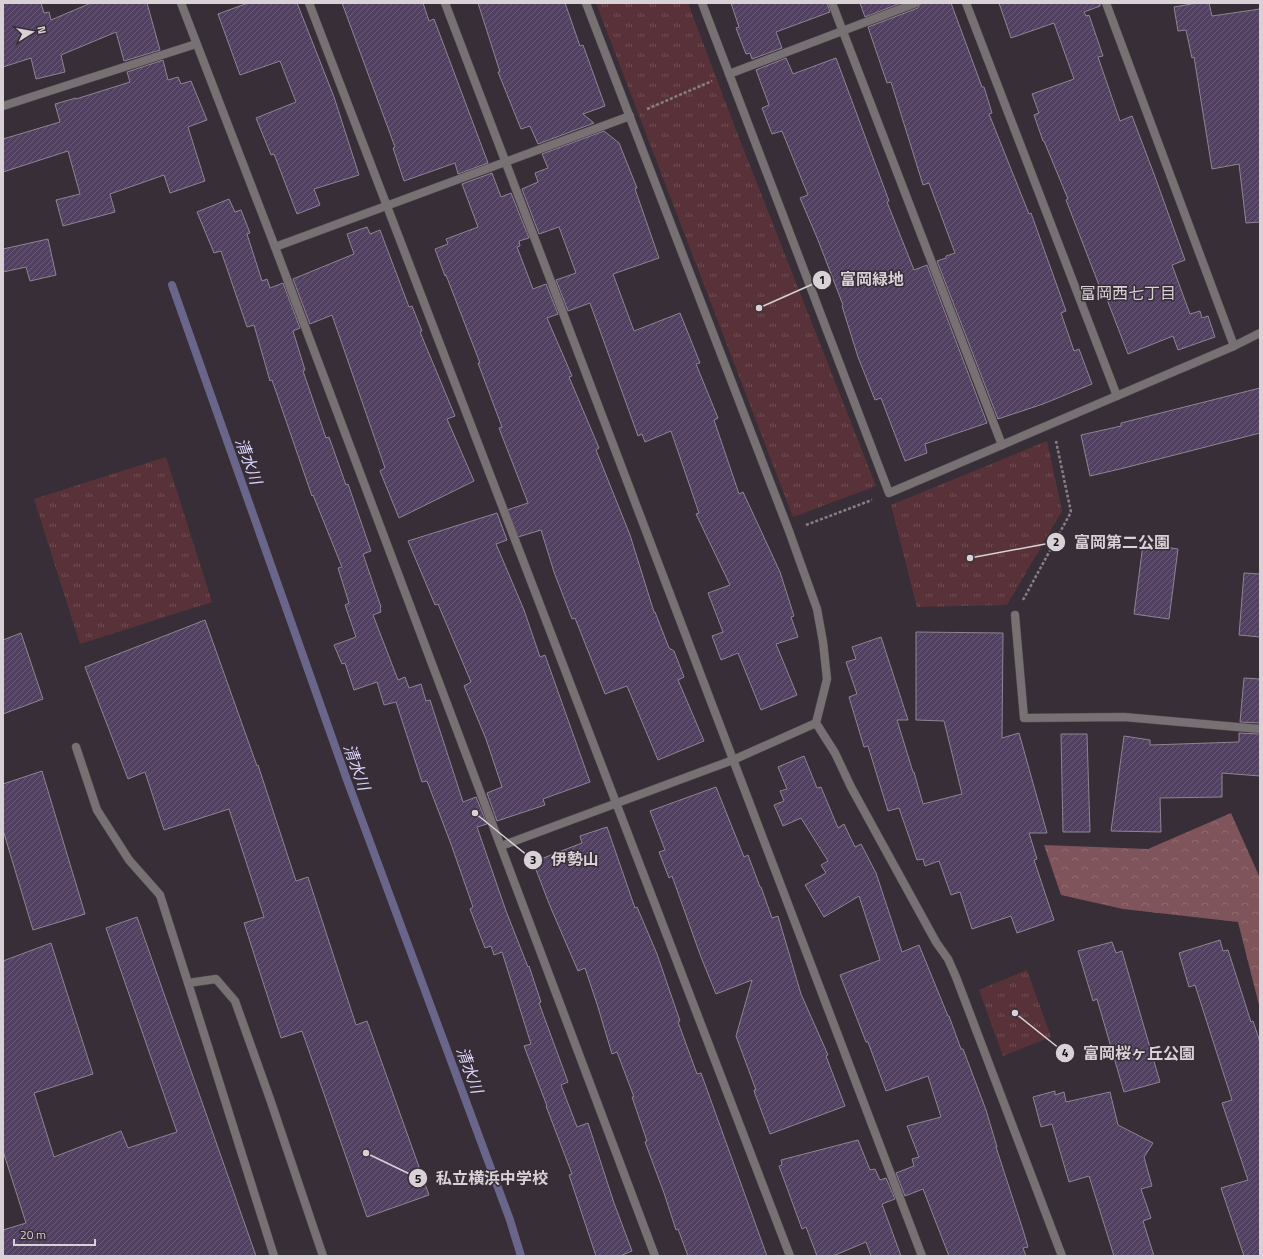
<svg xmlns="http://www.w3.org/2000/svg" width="1263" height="1259" viewBox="0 0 1263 1259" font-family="'Titillium Web','Noto Sans JP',sans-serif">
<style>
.forest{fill:url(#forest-crowns)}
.park{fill:url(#park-tufts)}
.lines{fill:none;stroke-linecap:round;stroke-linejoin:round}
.stream{stroke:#6a658b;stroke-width:8}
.building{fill:url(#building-hatch);stroke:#8c8592}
.service-casing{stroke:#554c54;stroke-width:9}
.minor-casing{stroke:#554c54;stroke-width:9}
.tertiary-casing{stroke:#554c54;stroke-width:9}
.path{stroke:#877f86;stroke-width:2.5;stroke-dasharray:3 2;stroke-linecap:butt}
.service{stroke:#777174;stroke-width:8}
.minor{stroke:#777174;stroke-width:8}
.tertiary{stroke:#777174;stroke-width:8}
.labels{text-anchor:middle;stroke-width:3;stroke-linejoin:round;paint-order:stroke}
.neighbourhood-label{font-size:16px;fill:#d8d2d7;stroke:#382e37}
.water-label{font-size:16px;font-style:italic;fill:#dad6fd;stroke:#382e37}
.leader{fill:none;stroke:#d8d2d7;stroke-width:1.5}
.callout-dot{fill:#d8d2d7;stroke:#382e37;stroke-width:1.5}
.mark-label{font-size:12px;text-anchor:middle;font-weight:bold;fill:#111}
.callout-label{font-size:16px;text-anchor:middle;font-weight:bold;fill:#d8d2d7;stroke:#382e37;stroke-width:3;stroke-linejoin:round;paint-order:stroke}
</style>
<defs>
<pattern id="forest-crowns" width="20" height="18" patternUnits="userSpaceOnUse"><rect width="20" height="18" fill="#7f545b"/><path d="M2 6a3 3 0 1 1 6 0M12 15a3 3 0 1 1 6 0" fill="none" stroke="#906c72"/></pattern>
<pattern id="park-tufts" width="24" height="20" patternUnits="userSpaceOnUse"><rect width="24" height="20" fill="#593239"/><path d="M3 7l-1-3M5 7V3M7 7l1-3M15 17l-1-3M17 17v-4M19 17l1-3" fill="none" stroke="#704f55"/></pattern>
<pattern id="building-hatch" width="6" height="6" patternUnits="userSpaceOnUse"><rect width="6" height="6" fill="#524061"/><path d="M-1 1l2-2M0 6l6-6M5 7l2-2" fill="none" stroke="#6a5b77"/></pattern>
</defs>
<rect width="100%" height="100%" fill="#382e37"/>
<path class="forest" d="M1231,813L1260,878V1009L1238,922L1123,909L1061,895L1044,845L1148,849Z"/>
<g class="park">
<path d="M596,3H688L736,130L876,486L793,517Z"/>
<path d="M1047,441L1062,511L1007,605L917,607L891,505Z"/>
<path d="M166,457L212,602L80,644L34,499Z"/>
<path d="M1027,970L1051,1037L1003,1056L979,990Z"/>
</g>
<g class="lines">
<path class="stream" d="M172,285L347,780L510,1220L521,1256"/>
</g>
<g class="building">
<path d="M3,3H41L44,13L49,12L51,20L91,3H147L160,50L124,61L116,32L61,55L65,72L36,79L31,58L3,67Z"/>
<path d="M248,3H297L334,97L359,175L314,189L320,205L297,214L274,154L271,155L256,118L296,102L280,61L240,75L218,14Z"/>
<path d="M342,3H423L429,21L434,19L488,163L458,174L455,163L404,181L393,148L395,147Z"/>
<path d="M478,3H565L580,46L583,45L605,106L583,114L594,123L538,144L530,126L521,129L498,72H500Z"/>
<path d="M731,3H827L830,12L776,32L782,48L752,59L750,53L746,54L736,28L739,27Z"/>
<path d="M860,3H901L865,17Z"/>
<path d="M921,3H951L982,87H984L992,113L989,114L1029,214L1031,213L1066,311L1061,313L1074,351L1079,349L1092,384L1043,404L998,419L937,261L946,258V256L955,253L929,183L923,185L891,82L887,83L868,27L918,8Z"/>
<path d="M999,3H1100V6L1084,12L1086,16L1089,15L1103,56L1098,57L1120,121L1132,116L1154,174L1185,260L1172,265L1190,314L1200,311L1202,318L1208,316L1215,337L1178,350L1173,336L1128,354L1106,297L1104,298L1066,200L1068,199L1044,141H1043L1034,115L1039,113L1032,94L1074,79L1054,23L1011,38Z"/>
<path d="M1197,3H1209L1212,16L1260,9V222L1246,223L1239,164L1212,169L1194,57L1192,58L1186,30L1178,31L1174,7Z"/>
<path d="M786,58L793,74L836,58L889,201L887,202L914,270L927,265L987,423L925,444L927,453L905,461L881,398L875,400L858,357L842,306L843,305L818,240L800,198L808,195L782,131L772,134L762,108L769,105L756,70Z"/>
<path d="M163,60L168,80L178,77L181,84L191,81L207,120L188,127L205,181L170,193L164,175L110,194L115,212L63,226L56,200L80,194L68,151L3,172V139L60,122L55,104L76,98V99L130,82L127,72Z"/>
<path d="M604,131L619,143L637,188L635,189L659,258L613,274L634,331L680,313L700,363L696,364L718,418L714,420L739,494L743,492L780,572L794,616L791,617L798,637L776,644L797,695L761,710L738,653L721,660L712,636L723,632L708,593L730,585L696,514L699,513L671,431L645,442L642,434L638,436L590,303L568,311L556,280L576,273L559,227L539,234L522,189L538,182L535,173L548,168L542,154Z"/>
<path d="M492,173L501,197L511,193L529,238L519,241L520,246L517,247L533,289L546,284L558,314L547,318L572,376L569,377L599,448L596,450L630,535L654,612H655L669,648L674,651L684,677L678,680L704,741L658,760L627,686L605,694L575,618L572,619L554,572L541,530L518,537L507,510L528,503L499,428L502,427L478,363H480L446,275L445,276L435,249L448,244L446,239L478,227L462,184Z"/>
<path d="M229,199L235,212L241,210L250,233L247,234L262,281L267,279L270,288L283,283L300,328L293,331L305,370L303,371L326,438L329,437L346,485L348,484L371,551L363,554L381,607L380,608L381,612L373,615L398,680L405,677L409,688L421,684L426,701L430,700L463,802L476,797L487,824L477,827L506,911L528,967L529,966L541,1002L539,1003L568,1082L561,1085L577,1127L588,1123L614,1203L632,1251L620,1256H596L569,1175L572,1174L546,1106H547L524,1046L531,1044L502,952L494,955L491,946L485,948L470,909L473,907L451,844L427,781L422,782L396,702L384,705L377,682L354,690L345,663L342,664L334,645L356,637L345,605L349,603L338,568L342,567L313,495L312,496L272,380L270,381L254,325L247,327L221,251L214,253L197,212Z"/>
<path d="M367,227L370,234L380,230L409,307L412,306L422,331L420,332L455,416L447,419L474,481L399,518L380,471L385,468L332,315L310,324L293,279L354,254L347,234Z"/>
<path d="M48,239L56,275L30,281L26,267L3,272V249Z"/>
<path d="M1260,388V433L1124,468L1090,476L1081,435L1121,426V423Z"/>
<path d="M497,513L507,540L496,544L524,610L540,657L545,655L590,782L543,799L545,805L497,821L487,793L502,787L486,739L464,686L471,682L438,604L435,605L408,541Z"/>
<path d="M1143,544L1178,549L1169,619L1134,614Z"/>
<path d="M1244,573L1260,574V637L1239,635Z"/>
<path d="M205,620L257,766L258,765L296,881L308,877L356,1025L367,1021L429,1195L367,1217L302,1031L281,1038L244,923L264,917L229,809L164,830L145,772L128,779L85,667Z"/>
<path d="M916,632L1003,633L1002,738L1019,733L1047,833H1029L1037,859L1034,860L1054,920L1017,933L1011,916L972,929L960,892L951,895L939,861L925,866L923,859L917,860L899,808L888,811L868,746L864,747L849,697L857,694L846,662L856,659L852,647L881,637L908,720H897L913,772H914L923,804L962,794L944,721L916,720Z"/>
<path d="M21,633L43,699L3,714V640Z"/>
<path d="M1244,678L1260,679V723L1240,722Z"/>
<path d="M1239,733L1260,734V776L1222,773V797L1160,798L1161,832L1111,831L1124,736L1150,740V745L1239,742Z"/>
<path d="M1061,734H1087L1090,832H1063Z"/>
<path d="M804,756L817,788L821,787L838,828L844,824L855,847L861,844L876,873L902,952L919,945L948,1016H949L961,1049H963L986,1110L997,1147H996L1023,1230L1028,1247L1023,1248L1026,1256H949L923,1189L905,1196L896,1173L914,1166L912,1159L919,1157L907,1126L941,1117L928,1076L886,1091L868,1042H866L840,975L880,960L859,896L824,917L805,885L826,873L821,865L828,861L801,818L783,826L774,805L784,801L780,791L787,789L778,767Z"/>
<path d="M42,771L85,914L33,930L3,830V784Z"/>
<path d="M716,787L744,857L748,855L760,887H761L772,918L778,916L801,994L828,1055L826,1056L845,1106L770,1134L755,1094L754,1090H756L736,1036L752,980L716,994L701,957L672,876L669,878L659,852L665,850L650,811Z"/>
<path d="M607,827L635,908L637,907L657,954L680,1021L678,1022L697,1074L701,1073L767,1256H688L678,1229L676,1230L664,1193L645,1142L647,1141L632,1097H634L617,1052L612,1054L597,1004L585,968L578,971L550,906L533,862L582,843L580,836Z"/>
<path d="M137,917L256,1256H3V1230L26,1223L3,1151V961L51,943L93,1074L34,1093L54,1157L121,1131L128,1148L177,1132L106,928Z"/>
<path d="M1220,940L1223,951L1228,950L1251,1022L1253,1021L1260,1042V1256H1244L1221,1188L1248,1180L1222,1103L1232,1100L1195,985L1189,987L1179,953Z"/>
<path d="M1112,942L1116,953L1122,951L1160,1082L1124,1092L1097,999L1093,1001L1078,951Z"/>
<path d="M1055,1091V1095L1064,1092L1066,1102L1110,1092L1118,1125L1153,1143L1144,1157L1152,1186L1141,1189L1151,1218L1143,1221L1154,1256H1114L1089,1176L1069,1182L1052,1124L1041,1127L1033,1097Z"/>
<path d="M858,1140L870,1170L875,1169L880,1180L886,1178L895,1199L882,1204L901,1256H871L866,1242L833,1256H817L806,1227L802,1229L779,1166L782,1165L781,1160Z"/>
</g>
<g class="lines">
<defs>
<g id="service">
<path d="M76,747L97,810L129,860L160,895L188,983"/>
<path d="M274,1256L188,983L216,979L235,1001L270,1099L323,1256"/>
</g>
<g id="minor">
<path d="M309,3C466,422 628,839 790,1256"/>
<path d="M445,3L922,1256"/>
<path d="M586,3L789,531L817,609L823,642L827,679L816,723L835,753L851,787L936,942L948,959L956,977L1062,1256"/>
<path d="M702,3L889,493L1234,346L1260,333"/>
<path d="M832,3L1002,445"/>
<path d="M966,3L1117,396"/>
<path d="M1106,3L1234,346"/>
<path d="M729,74L916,3"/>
<path d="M3,106L196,44"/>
<path d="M275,247L630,116"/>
<path d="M1015,615L1024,718L1124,717L1260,729"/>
<path d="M501,846L733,760L816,723"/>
</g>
<path id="tertiary" d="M181,3L275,247L655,1256"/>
</defs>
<use href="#service" class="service-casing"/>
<use href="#minor" class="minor-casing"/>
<use href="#tertiary" class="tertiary-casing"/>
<g class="path">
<path d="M647,109L712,81"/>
<path d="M806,525L872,500"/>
<path d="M1023,600L1071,512L1056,441"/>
</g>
<use href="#service" class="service"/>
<use href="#minor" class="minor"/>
<use href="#tertiary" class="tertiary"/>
</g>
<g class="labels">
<g class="neighbourhood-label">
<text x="1128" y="299">富岡西七丁目</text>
</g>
<g class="water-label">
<text transform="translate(249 461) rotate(70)" y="6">清水川</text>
<text transform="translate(357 767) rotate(70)" y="6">清水川</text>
<text transform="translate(470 1070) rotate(70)" y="6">清水川</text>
</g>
</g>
<path class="leader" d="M759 308L822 280M970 558L1056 542M475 813L533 860M1015 1013L1065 1053M366 1153L418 1178"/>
<g class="callout-dot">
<circle cx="759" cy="308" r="4"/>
<circle cx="970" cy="558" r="4"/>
<circle cx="475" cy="813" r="4"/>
<circle cx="1015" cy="1013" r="4"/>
<circle cx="366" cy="1153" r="4"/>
<circle cx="822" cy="280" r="10"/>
<circle cx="1056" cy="542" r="10"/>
<circle cx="533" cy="860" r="10"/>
<circle cx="1065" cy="1053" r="10"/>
<circle cx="418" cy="1178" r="10"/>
</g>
<g class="mark-label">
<text x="822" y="284">1</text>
<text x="1056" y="546">2</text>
<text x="533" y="864">3</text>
<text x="1065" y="1057">4</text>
<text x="418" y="1183">5</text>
</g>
<g class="callout-label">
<text x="872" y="285">富岡緑地</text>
<text x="1122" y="548">富岡第二公園</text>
<text x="575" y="865">伊勢山</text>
<text x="1139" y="1059">富岡桜ヶ丘公園</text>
<text x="492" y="1184">私立横浜中学校</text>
</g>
<rect width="1263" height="1259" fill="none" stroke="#d8d2d7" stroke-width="8"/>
<g transform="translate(32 32) rotate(79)" stroke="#382e37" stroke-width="3" paint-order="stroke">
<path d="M0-3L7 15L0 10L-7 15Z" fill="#d8d2d7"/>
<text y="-6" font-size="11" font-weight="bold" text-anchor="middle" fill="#d8d2d7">N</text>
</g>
<path d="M14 1239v6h81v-6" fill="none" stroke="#d8d2d7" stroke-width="2"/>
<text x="20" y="1239" font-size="12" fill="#d8d2d7" stroke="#382e37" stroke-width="3" paint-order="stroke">20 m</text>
</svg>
